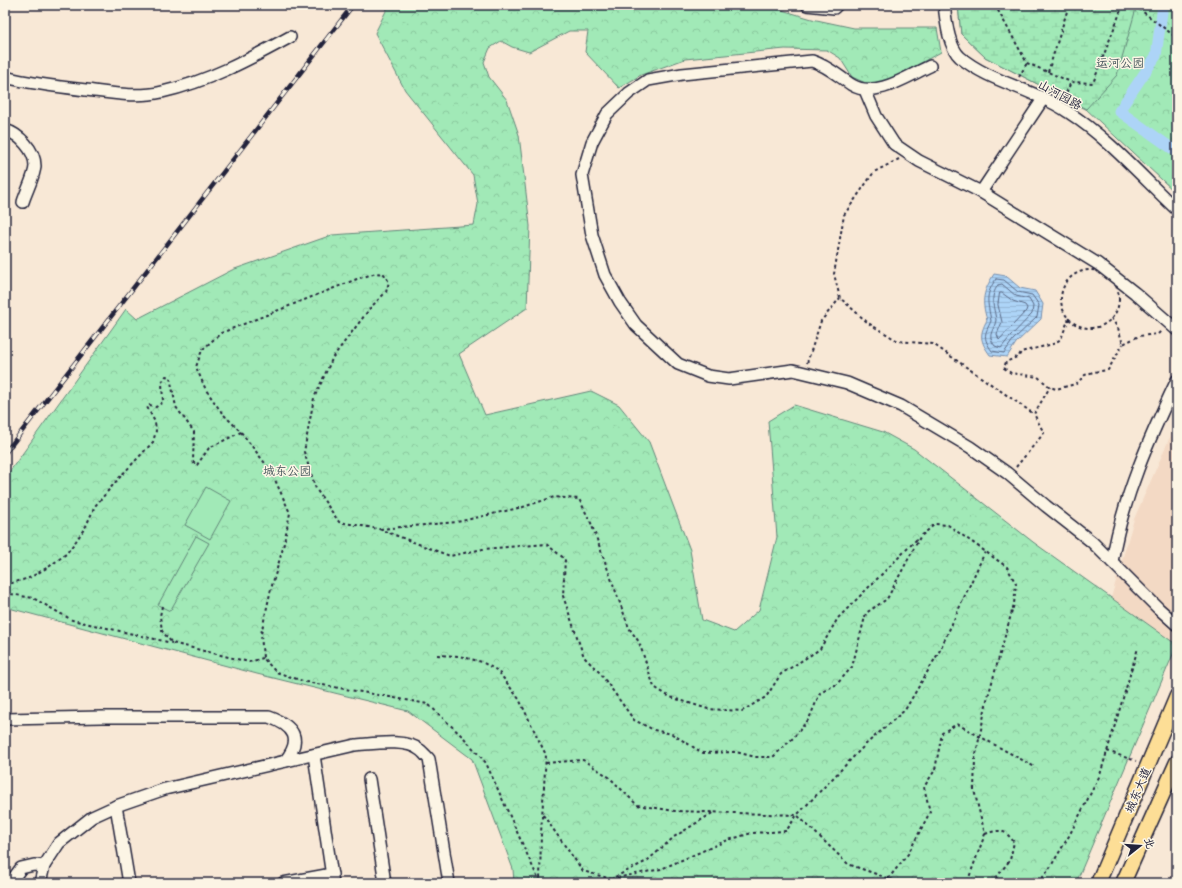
<svg xmlns="http://www.w3.org/2000/svg" width="1182" height="888" viewBox="0 0 1182 888" font-family="'Playpen Sans','LXGW WenKai TC',sans-serif">
<style>
.built{fill:#f3d9c4}
.forest{fill:url(#forest-crowns);stroke:#628679}
.wetland{fill:url(#wetland-marsh);stroke:#628679}
.garden{fill:#a1e9b7;stroke:#628679}
.water{fill:url(#water-rules);stroke:#758dac}
.lines{fill:none;stroke-linecap:round;stroke-linejoin:round}
.shore{stroke:#5a6986;stroke-width:1}
.canal{stroke:#add4f7;stroke-width:11}
.minor-casing{stroke:#22223b;stroke-width:14}
.major-casing{stroke:#22223b;stroke-width:17}
.path{stroke:#22223b;stroke-width:2;stroke-dasharray:3 3;stroke-linecap:butt}
.minor{stroke:#fcf5e5;stroke-width:11}
.major{stroke:#fdde96;stroke-width:14}
.rail-casing{stroke:#22223b;stroke-width:4.5}
.rail{stroke:#fcf5e5;stroke-width:3;stroke-dasharray:9;stroke-linecap:butt}
.path-bridge{stroke:#22223b;stroke-width:2;stroke-dasharray:3 3;stroke-linecap:butt}
.labels{text-anchor:middle;stroke-width:3;stroke-linejoin:round;paint-order:stroke}
.park-label{font-size:12px;fill:#42545a;stroke:#fcf5e5}
.street-label{font-size:12px;fill:#22223b;stroke:#fcf5e5}
</style>
<defs>
<pattern id="forest-crowns" width="20" height="18" patternUnits="userSpaceOnUse"><rect width="20" height="18" fill="#a1e9b7"/><path d="M2 6a3 3 0 1 1 6 0M12 15a3 3 0 1 1 6 0" fill="none" stroke="#8ac89e"/></pattern>
<pattern id="wetland-marsh" width="20" height="14" patternUnits="userSpaceOnUse"><rect width="20" height="14" fill="#a1e9b7"/><path d="M1 5h8M5 5V1M11 12h8M15 12V8" fill="none" stroke="#8ac89e"/></pattern>
<pattern id="water-rules" width="6" height="5" patternUnits="userSpaceOnUse"><rect width="6" height="5" fill="#add4f7"/><path d="M0 2.5h6" fill="none" stroke="#95b6d5"/></pattern>
</defs>
<rect width="100%" height="100%" fill="#f8e8d6"/>
<filter id="ink" filterUnits="userSpaceOnUse"><feTurbulence type="fractalNoise" baseFrequency=".025" numOctaves="2"/><feDisplacementMap in="SourceGraphic" scale="8" xChannelSelector="R" yChannelSelector="G"/><feConvolveMatrix kernelMatrix="1 2 1 2 8 2 1 2 1" color-interpolation-filters="sRGB"/></filter>
<g filter="url(#ink)">
<path class="built" d="M1177,421V645L1111,598L1134,519Z"/>
<g class="forest">
<path d="M389,5H765L812,19L854,28H937L941,52L891,79L870,85L852,77L840,58L827,50L785,49L685,59L641,75L619,88L585,52L588,31H569L529,52L512,47L501,41L490,48L484,62L489,77L507,100L519,135L530,226L527,308L459,354L485,415L591,391L619,405L649,442L690,550L702,620L734,632L759,610L777,537L768,421L794,405L883,432L914,449L1033,542L1177,645L1076,883H514L513,869L472,759L408,711L257,674L5,607V478L126,309L137,319L232,270L332,235L474,225L478,204L473,175L405,90L375,33Z"/>
<path d="M958,5H1177V194L1086,109L985,57L961,34Z"/>
</g>
<path class="wetland" d="M958,5H1137L1117,75L1086,109L985,57L961,34Z"/>
<g class="garden">
<path d="M206,487L231,501L210,539L185,525Z"/>
<path d="M196,536L209,543L170,611L158,605Z"/>
</g>
<path class="water" d="M994,274L1006,276L1020,288L1035,291L1043,304L1041,319L1016,343L1007,357L990,355C980,341 979,335 987,320C981,300 983,292 994,274Z"/>
<g class="lines">
<g class="shore">
<path d="M996,279L1004,280L1018,292L1032,295L1039,305L1037,317L1013,340L1004,353L992,351C982,337 985,334 991,321C988,302 984,296 996,279Z"/>
<path d="M998,285L1002,284L1016,296L1029,299L1033,306L1032,314L1010,337L1001,348L995,346C986,334 994,332 996,320C994,306 989,298 998,285Z"/>
<path d="M1000,293H1002L1013,301L1025,305L1027,308L1026,311L999,340L997,334L1002,322L998,305Z"/>
</g>
<path class="canal" d="M1163,5L1156,56L1119,111L1177,152"/>
<defs>
<g id="minor">
<path d="M807,5L834,8L837,5"/>
<path d="M944,5C946,20 948,46 960,57C989,82 1037,90 1068,112C1108,138 1142,177 1177,210"/>
<path d="M930,66C908,76 875,99 852,85C838,76 828,66 812,61L682,74L648,80L629,93L607,114L592,142L582,175L592,235L605,275L620,302L636,325L678,364L708,376L729,379L793,370L847,383L901,406L970,447L1007,473L1046,506L1092,542L1158,608L1177,625"/>
<path d="M5,77C32,84 59,87 86,90C111,93 137,98 162,92C207,82 250,59 290,37"/>
<path d="M865,90L876,116L894,144L919,161L981,192L1098,264L1135,293L1177,330"/>
<path d="M5,130C19,134 35,150 35,166C35,175 26,192 23,202"/>
<path d="M981,192L1043,99"/>
<path d="M1112,562C1122,499 1150,437 1177,380"/>
<path d="M5,719L102,717H269C294,726 303,739 285,761"/>
<path d="M314,755L333,883"/>
<path d="M369,779L385,883"/>
<path d="M116,806L129,883"/>
<path d="M10,883L21,868L34,865L44,866"/>
<path d="M40,883L44,866L59,843L92,817L116,806L165,789L355,745C372,744 406,738 420,750C423,752 426,756 429,759L449,883"/>
<path d="M283,883L332,874"/>
</g>
<g id="major">
<path d="M1098,883L1177,696"/>
<path d="M1123,883L1177,762"/>
</g>
</defs>
<use href="#minor" class="minor-casing"/>
<use href="#major" class="major-casing"/>
<g class="path">
<path d="M995,5L1027,63L1071,82"/>
<path d="M1134,5L1177,38"/>
<path d="M1048,72L1069,5"/>
<path d="M1019,77L1027,63"/>
<path d="M1064,98L1071,82L1093,83L1123,5"/>
<path d="M899,159L874,172L844,215L834,274L840,298L868,323L898,341L933,344L1034,414"/>
<circle cx="1090" cy="299" r="29"/>
<path d="M1069,318L1061,339L1053,344L1021,352L1019,356L1006,362L1004,368L1011,373L1038,377L1050,387L1056,389L1076,384L1085,375L1093,372L1108,370L1123,344"/>
<path d="M1111,318L1118,328L1123,344L1139,336L1158,334L1161,331"/>
<path d="M807,363L821,321L840,298"/>
<path d="M1016,467L1044,433L1034,414L1050,387"/>
<path d="M380,529L457,522L523,507L554,497L579,499L591,523L629,628L639,642L654,687L670,697L708,709L742,711L766,697L781,674L820,649L838,618L917,539"/>
<path d="M5,585L29,578L50,566L66,554L76,541L86,526L95,506L120,477L153,442L156,431L155,422L147,407L150,405L156,407L163,402L162,382L166,376L170,377L176,407L194,432L193,461L195,465H197L209,448L241,432"/>
<path d="M5,593L33,598L72,620L172,643"/>
<path d="M162,606L160,616L162,631L172,643L249,662L263,658"/>
<path d="M437,655L459,656L482,662L498,671L519,699L546,755L541,833L540,882"/>
<path d="M1107,751L1136,761"/>
<path d="M546,763L583,760L609,777L637,805L675,811L797,815L865,745L905,710L939,652L985,552"/>
<path d="M543,815L583,871L611,879"/>
<path d="M985,834C1000,829 1004,829 1014,842L1010,860L992,883"/>
<path d="M615,877L647,861L674,837L714,812"/>
<path d="M611,879L661,869L728,840L752,833L786,831L797,815L848,864L901,883"/>
<path d="M888,879L908,854L930,812L924,787L935,770L942,733L957,724"/>
<path d="M540,883L486,763L464,738L428,704L306,682L276,672L263,658L261,634L271,589L283,548L290,513L271,471L241,432L222,413L206,390L196,367L202,350L221,333L357,279L376,273L384,274L389,282L386,292L371,307L333,357L314,398L304,452L316,489L339,522L379,529L450,556L483,549L546,544L565,559L563,596L584,657L600,673L634,720L654,730L672,734L703,753L736,752L755,757H773L793,738L809,719L820,693L837,684L852,667L866,613L887,599L920,537L935,524L948,525L1007,567L1016,584L1014,604L987,700L975,759L974,790L985,834L967,883"/>
<path d="M1038,883L1048,871L1069,836L1100,775L1138,648"/>
</g>
<use href="#minor" class="minor"/>
<use href="#major" class="major"/>
<defs>
<path id="rail" d="M5,453L353,5"/>
</defs>
<use href="#rail" class="rail-casing"/>
<use href="#rail" class="rail"/>
<path class="path-bridge" d="M957,724L1035,767"/>
</g>
</g>
<g class="labels">
<g class="park-label">
<text x="1120" y="67">运河公园</text>
<text x="287" y="475">城东公园</text>
</g>
<g class="street-label">
<text transform="translate(1060 95) rotate(29)" y="4">山河园路</text>
<text transform="translate(1138 790) rotate(-67)" y="4">城东大道</text>
</g>
</g>
<rect width="1182" height="888" fill="none" stroke="#fcf5e5" stroke-width="20"/>
<rect x="10" y="10" width="1162" height="868" fill="none" stroke="#22223b" stroke-width="1.5" filter="url(#ink)"/>
<g transform="translate(1140 846) rotate(73)" stroke="#fcf5e5" stroke-width="3" paint-order="stroke">
<path d="M0-3L7 15L0 10L-7 15Z" fill="#22223b"/>
<text y="-6" font-size="11" font-weight="bold" text-anchor="middle" fill="#22223b">北</text>
</g>
</svg>
